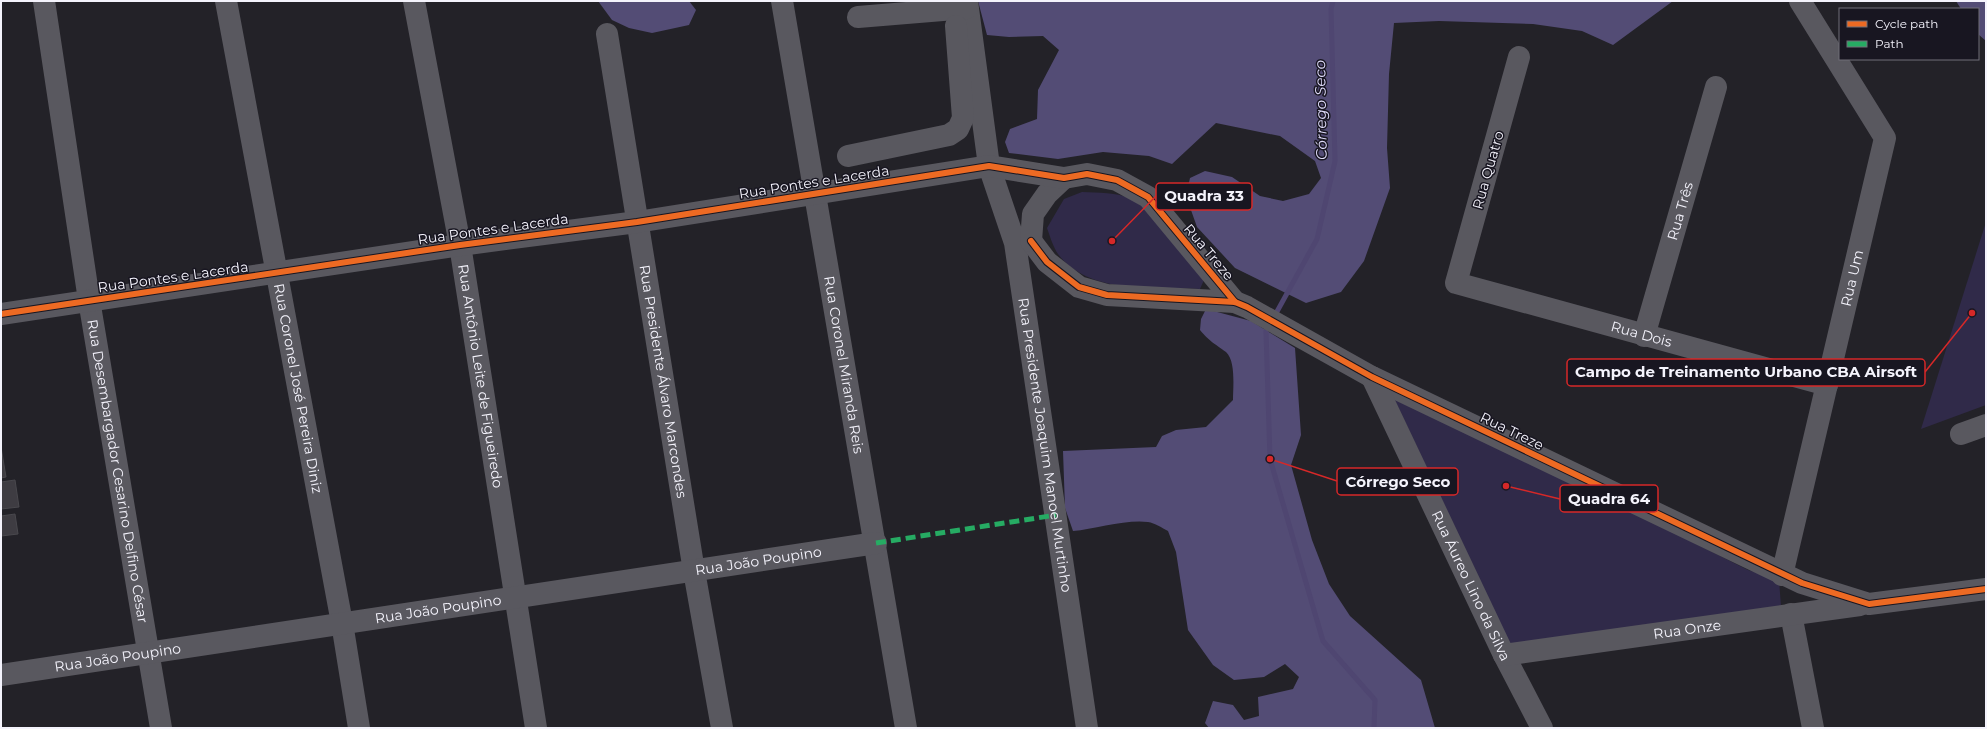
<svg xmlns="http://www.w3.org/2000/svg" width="1987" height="729" viewBox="0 0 1987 729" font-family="Montserrat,sans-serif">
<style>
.green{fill:#302a49}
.forest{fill:#534c75}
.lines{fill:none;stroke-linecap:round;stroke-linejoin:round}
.stream{stroke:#4f4671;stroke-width:5}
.building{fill:#3e3c42;stroke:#49484d}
.minor{stroke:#59585f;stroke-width:22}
.quiet{stroke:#26ab63;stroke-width:5;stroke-dasharray:10 5;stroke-linecap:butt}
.cycleway-casing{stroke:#181621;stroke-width:8}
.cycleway{stroke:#ed6a23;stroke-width:6}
.labels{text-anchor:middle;stroke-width:3;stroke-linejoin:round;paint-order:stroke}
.street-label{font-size:14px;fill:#f4f3fc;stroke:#181621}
.water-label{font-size:15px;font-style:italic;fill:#dfdbfa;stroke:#181621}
.leader{fill:none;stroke:#d62828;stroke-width:1.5}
.callout-dot{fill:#d62828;stroke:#181621;stroke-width:1.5}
.callout{fill:#181621;stroke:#d62828;stroke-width:1.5}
.callout-label{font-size:15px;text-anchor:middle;font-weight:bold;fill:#f4f3fc}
</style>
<rect width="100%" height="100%" fill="#232228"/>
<g class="green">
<path d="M1082,192C1098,193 1117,192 1131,199C1157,213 1185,256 1204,280L1200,289C1154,287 1089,295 1058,254C1053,247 1050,236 1047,228L1064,199Z"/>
<path d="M1986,222V405L1921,429Z"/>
<path d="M1390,390L1748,570L1779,580L1781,606L1511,646Z"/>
</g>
<g class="forest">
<path d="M598,1H689L696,10L689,25L652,33L629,28L612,20Z"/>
<path d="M978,1H1673L1613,45L1582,31L1533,24L1439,21L1394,23L1389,74L1387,148L1390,188L1364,261L1341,292L1306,303L1235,268L1197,227L1186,196L1190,178L1205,171L1232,177L1260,196L1283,201L1309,194L1321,178L1315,161L1280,136L1216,123L1172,164L1149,156L1103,152L1058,159L1009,153L1005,142L1010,129L1037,119L1038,90L1059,50L1043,36L1009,37L987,35Z"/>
<path d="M1956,1H1986V41L1978,34V9H1961Z"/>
<path d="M1206,309L1251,321L1295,348L1301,435L1291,465L1312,540L1329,584L1350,616L1421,680L1435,728H1209L1205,723L1213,701L1233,705L1244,720L1259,716L1258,697L1293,689L1299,677L1285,664L1264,677L1234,680L1213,665L1188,630L1176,552L1168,531C1162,528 1155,523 1148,522C1127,519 1095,529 1073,531L1065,508L1063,451L1156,447L1162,436L1176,430L1206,427L1233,400C1233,388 1236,361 1226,352C1214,343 1210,342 1200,330L1201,319Z"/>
</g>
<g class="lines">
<g class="stream">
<path d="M1274,317L1317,239L1335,161L1331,9L1333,1"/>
<path d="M1269,325L1266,331L1270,459L1323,641L1375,700L1374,728"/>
</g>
</g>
<g class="building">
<path d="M1,447L6,477L1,478Z"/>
<path d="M15,480L19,507L1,509V482Z"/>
<path d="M15,514L18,534L1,536V516Z"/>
</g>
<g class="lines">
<g class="minor">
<path id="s1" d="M44,1L89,300L161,728"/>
<path id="s2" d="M226,1L342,623L359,728"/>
<path id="s3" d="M414,1L460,245L536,728"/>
<path id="s4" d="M782,1L906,728"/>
<path id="s5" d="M967,1L989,166L1015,243L1087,728"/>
<path d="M858,17L967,8"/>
<path id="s6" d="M607,34L694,571L722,728"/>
<path id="s7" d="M1519,57L1456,283L1827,385"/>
<path d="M848,156L949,135L958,129L963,118L956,26"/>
<path d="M1031,241L1047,262L1079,287L1107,295L1235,302L1247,307L1372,377L1802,583L1869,604L1986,589"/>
<path d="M1031,241L1033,214L1047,194L1064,178"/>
<path d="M1,314L460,245L637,222L989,166L1064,178L1087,174L1117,180L1148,197L1235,302"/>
<path id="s8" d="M1644,336L1716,87"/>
<path id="s9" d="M1372,377L1504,655L1542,728"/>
<path d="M1961,434L1986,425"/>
<path id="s10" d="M1782,575L1885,138L1800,1"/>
<path d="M1791,614L1813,728"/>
<path id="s11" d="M1504,655L1860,605"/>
<path id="s12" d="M1,675L876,543"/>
</g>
<path class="quiet" d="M876,543L1056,515"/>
<defs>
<g id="cycleway">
<path d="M1031,241L1047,262L1079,287L1107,295L1235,302L1247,307L1372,377L1802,583L1869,604L1986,589"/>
<path d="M1,314L460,245L637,222L989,166L1064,178L1087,174L1117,180L1148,197L1235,302"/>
</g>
</defs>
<use href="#cycleway" class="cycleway-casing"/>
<use href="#cycleway" class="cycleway"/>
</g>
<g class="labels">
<g class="street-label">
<text transform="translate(1488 170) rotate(-74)" y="5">Rua Quatro</text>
<text transform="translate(814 182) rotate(-9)" y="5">Rua Pontes e Lacerda</text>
<text dy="5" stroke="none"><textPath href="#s8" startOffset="130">Rua Três</textPath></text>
<text transform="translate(493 229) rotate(-8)" y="5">Rua Pontes e Lacerda</text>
<text transform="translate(1209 252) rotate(50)" y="5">Rua Treze</text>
<text transform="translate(173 277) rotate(-8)" y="5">Rua Pontes e Lacerda</text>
<text dy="5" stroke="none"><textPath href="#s10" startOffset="305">Rua Um</textPath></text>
<text dy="5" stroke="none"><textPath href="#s7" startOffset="427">Rua Dois</textPath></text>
<text dy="5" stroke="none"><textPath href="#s4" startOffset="369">Rua Coronel Miranda Reis</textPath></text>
<text dy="5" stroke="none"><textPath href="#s3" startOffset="381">Rua Antônio Leite de Figueiredo</textPath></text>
<text dy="5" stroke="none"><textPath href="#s6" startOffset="352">Rua Presidente Álvaro Marcondes</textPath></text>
<text dy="5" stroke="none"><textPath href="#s2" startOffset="394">Rua Coronel José Pereira Diniz</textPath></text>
<text transform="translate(1512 431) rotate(26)" y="5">Rua Treze</text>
<text dy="5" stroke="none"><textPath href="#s5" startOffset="452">Rua Presidente Joaquim Manoel Murtinho</textPath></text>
<text dy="5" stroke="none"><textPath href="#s1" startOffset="476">Rua Desembargador Cesarino Delfino César</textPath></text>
<text dy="5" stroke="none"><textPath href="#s12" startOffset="766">Rua João Poupino</textPath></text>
<text dy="5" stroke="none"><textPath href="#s9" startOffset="231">Rua Áureo Lino da Silva</textPath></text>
<text dy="5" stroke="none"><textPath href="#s12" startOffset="442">Rua João Poupino</textPath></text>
<text dy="5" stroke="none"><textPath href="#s11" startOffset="185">Rua Onze</textPath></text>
<text dy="5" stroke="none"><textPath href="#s12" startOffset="118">Rua João Poupino</textPath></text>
</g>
<g class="water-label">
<text transform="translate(1321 110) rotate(-91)" y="5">Córrego Seco</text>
</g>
</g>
<path class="leader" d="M1112 241L1156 196M1972 313L1925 372M1270 459L1337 481M1506 486L1560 499"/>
<g class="callout-dot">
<circle cx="1112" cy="241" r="4"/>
<circle cx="1972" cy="313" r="4"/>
<circle cx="1270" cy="459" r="4"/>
<circle cx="1506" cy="486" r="4"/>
</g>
<g class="callout">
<rect x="1156" y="183" width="96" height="27" rx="4"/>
<rect x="1567" y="359" width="358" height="27" rx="4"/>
<rect x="1337" y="468" width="121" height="27" rx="4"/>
<rect x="1560" y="485" width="98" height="27" rx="4"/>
</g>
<g class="callout-label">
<text x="1204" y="201">Quadra 33</text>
<text x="1746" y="377">Campo de Treinamento Urbano CBA Airsoft</text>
<text x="1398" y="487">Córrego Seco</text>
<text x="1609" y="504">Quadra 64</text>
</g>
<rect width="1987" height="729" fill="none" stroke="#f4f3fc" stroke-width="4"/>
<rect x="1839" y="8" width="140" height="52" fill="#181621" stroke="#706e79"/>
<rect x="1847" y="21" width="20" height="6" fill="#ed6a23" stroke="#706e79"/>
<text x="1875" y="28" font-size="12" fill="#f4f3fc">Cycle path</text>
<rect x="1847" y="41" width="20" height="6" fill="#26ab63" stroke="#706e79"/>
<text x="1875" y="48" font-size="12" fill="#f4f3fc">Path</text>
</svg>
